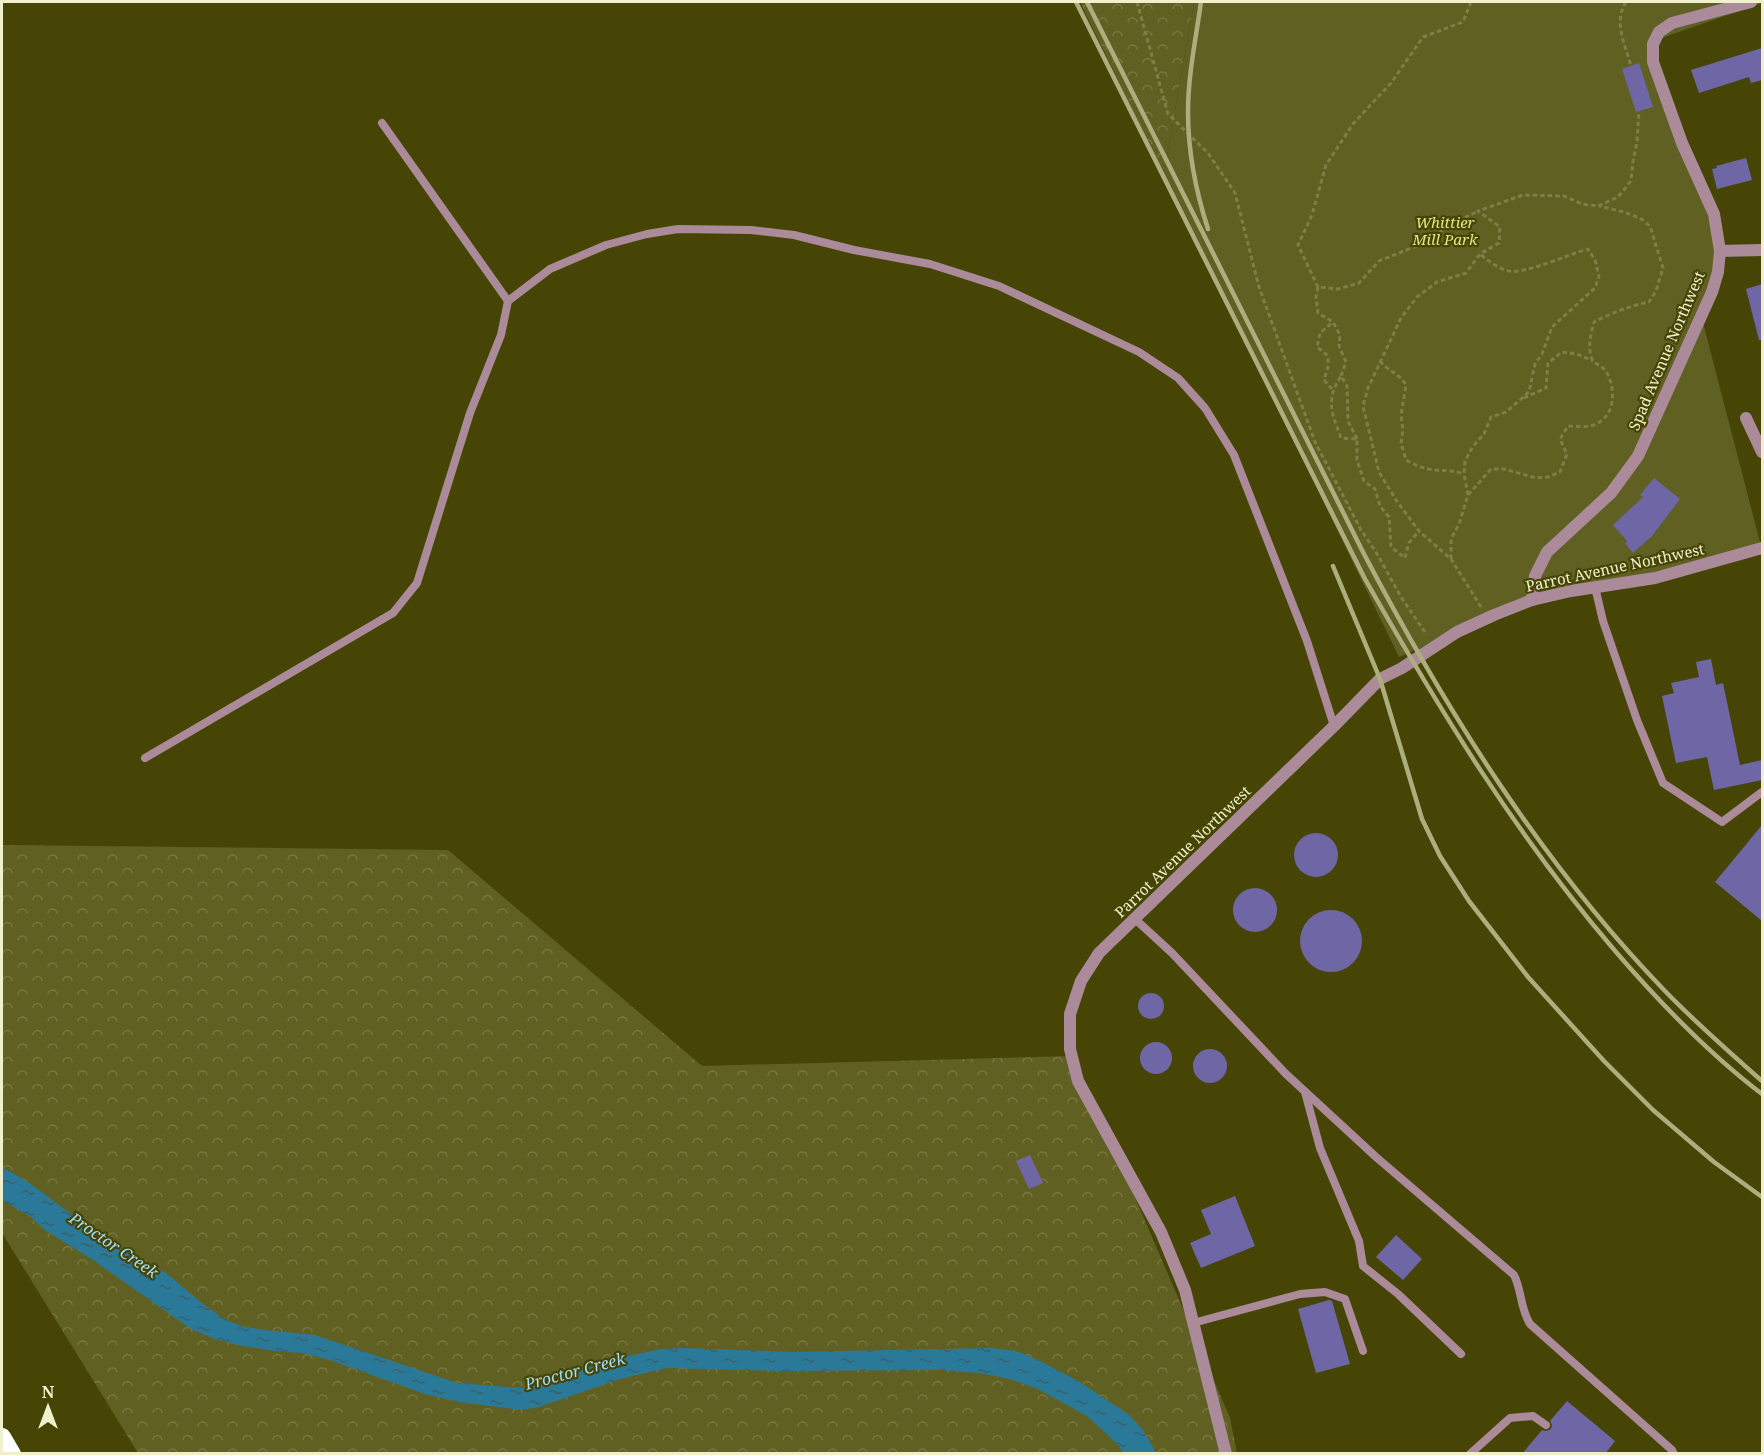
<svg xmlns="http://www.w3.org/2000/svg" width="1764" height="1455" viewBox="0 0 1764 1455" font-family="'Noto Serif',serif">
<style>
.green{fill:#606023}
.forest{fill:url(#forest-crowns)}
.water{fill:url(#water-ripples)}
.building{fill:#6f66a6}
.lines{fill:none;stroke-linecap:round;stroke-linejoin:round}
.path{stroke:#7e7e47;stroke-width:3;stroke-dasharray:4.5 3;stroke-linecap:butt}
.service{stroke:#ab8b9a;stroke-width:8}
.minor{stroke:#ab8b9a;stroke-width:12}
.motorway{stroke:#fff;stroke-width:18}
.rail{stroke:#adad7e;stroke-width:4.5}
.labels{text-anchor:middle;stroke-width:4.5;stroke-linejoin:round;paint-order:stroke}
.park-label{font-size:15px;font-style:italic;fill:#e5e685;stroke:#464506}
.street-label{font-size:15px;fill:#f0f1cc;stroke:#464506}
.water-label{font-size:16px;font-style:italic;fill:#a2ddf9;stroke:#464506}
</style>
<defs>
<pattern id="forest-crowns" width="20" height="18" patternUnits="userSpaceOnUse" patternTransform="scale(1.5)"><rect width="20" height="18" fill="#606023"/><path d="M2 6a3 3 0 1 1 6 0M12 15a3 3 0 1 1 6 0" fill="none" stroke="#777742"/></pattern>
<pattern id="water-ripples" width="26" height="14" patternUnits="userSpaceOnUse" patternTransform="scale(1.5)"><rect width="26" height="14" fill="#2a7999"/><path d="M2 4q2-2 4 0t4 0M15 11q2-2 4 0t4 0" fill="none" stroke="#39606b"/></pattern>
</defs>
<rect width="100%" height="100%" fill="#464506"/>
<path class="green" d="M1194,2H1762V3L1656,40L1652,49L1720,251L1701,315L1761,546L1535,601L1420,656L1417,649L1399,657L1164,174Z"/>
<g class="forest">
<path d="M1080,2H1194L1164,174Z"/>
<path d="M2,845L448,850L702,1066L1074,1056L1230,1418L1237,1453H138L2,1233Z"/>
</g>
<path class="water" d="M2,1167L28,1182L97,1233L166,1273L203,1304L224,1319L241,1326L265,1330L315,1335L457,1383L521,1388L552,1382L582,1370L624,1357L661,1349L685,1348L794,1352L990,1348L1016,1351L1038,1360L1078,1381L1128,1414L1143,1430L1156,1453H1123L1119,1446L1087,1416L1038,1389L1010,1379L979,1373L941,1370L782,1371L667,1368L620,1379L539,1407L521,1410L459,1402L425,1394L330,1360L303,1353L275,1351L238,1345L215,1339L191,1329L93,1260L45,1230L31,1217L2,1200Z"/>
<g class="building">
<path d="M1762,48V80L1751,83L1749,77L1699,93L1691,70Z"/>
<path d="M1639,63L1653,107L1636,112L1622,69Z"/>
<path d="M1746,158L1752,180L1717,189L1712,169L1717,168L1716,166Z"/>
<path d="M1762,284V340H1759L1746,289Z"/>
<path d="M1654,478L1680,499L1652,536L1633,553L1625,543L1627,541L1613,525L1643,497L1640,495Z"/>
<path d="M1711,659L1716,685L1723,683L1740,765L1762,760V780L1714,790L1707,757L1676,763L1662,696L1674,693L1671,683L1699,677L1696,662Z"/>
<path d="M1762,825V921L1715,882Z"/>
<circle cx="1316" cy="855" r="22"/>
<circle cx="1255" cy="910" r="22"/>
<circle cx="1331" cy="941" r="31"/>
<circle cx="1151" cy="1006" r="13"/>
<circle cx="1156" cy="1058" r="16"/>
<circle cx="1210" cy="1066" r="17"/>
<path d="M1030,1155L1043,1183L1029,1189L1016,1161Z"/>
<path d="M1235,1196L1255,1246L1201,1268L1190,1243L1211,1234L1201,1210Z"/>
<path d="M1396,1235L1422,1259L1403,1280L1376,1257Z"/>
<path d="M1329,1300L1332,1301L1350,1364L1316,1373L1298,1309Z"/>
<path d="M1567,1401L1615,1441L1605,1454H1522L1542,1430L1546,1431L1551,1429L1552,1425L1550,1421Z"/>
</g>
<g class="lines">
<g class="path">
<path d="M1137,2L1168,114L1208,153L1235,193L1259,287L1315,442L1361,530L1376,552L1401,597L1427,635"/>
<path d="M1471,2L1463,22L1423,37L1391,83L1353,124L1326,165L1312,215L1298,245L1318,287L1338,289L1359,283L1379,261L1419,245L1456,222L1478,211"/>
<path d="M1626,2C1613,22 1625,44 1631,66"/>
<path d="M1318,287L1316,297L1318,313L1333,322L1340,335L1339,346L1346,362L1341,376"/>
<path d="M1380,361C1389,372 1398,372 1406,385L1401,415L1403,430L1401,443L1406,460C1415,465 1424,469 1434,470C1447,471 1451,470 1464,474"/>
<path d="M1332,389L1324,380L1328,367V356L1317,347L1320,333L1333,322"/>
<path d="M1524,398L1546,388L1548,363L1562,352L1577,354L1593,361"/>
<path d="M1357,439L1348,421L1347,386L1341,376C1325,401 1332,413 1341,438L1357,439V460L1364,481L1375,489L1380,506L1389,517L1391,547L1405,558L1409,543L1419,531"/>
<path d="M1468,495L1464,474L1465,461L1473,446L1484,434L1491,417L1506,412L1529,392L1535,364L1542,354L1552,327L1595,288L1599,276L1595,260L1588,249C1568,254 1527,274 1509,271C1499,269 1487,260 1480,254"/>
<path d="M1451,559V539L1459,524L1468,495L1491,469H1504L1536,478L1548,477L1560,472L1567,454L1560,439L1568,426C1577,426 1587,428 1596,424C1616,415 1616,388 1606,371C1602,366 1595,364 1592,359C1587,347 1591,334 1594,322C1609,314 1632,305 1649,302L1656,291L1663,268L1650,226L1640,218L1624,212L1599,206"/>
<path d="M1481,607L1451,559L1419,531L1396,500L1379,472L1363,406L1368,388L1401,318L1417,297L1437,282L1466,273L1480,254L1499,243L1500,227L1478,211L1523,195L1564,196L1582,204L1598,206L1618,197L1631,181L1633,161L1637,142L1639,111"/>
</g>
<g class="service">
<path d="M382,123L508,301"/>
<path d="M1595,587L1603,621L1637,720L1663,783L1722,822L1762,792"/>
<path d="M145,758L393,613L417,583L470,413L501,335L508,301L550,269L606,245L647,234L678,229L751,230L794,235L854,250L930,264L999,286L1139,352L1178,378L1205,408L1234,455L1307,641L1334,726"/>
<path d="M1135,919L1172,953L1286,1074L1376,1157L1514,1275C1522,1291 1520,1308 1530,1324L1672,1450L1674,1454"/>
<path d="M1305,1092L1320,1148L1359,1241L1363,1266L1398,1294L1461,1354"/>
<path d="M1193,1323L1300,1294L1325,1292L1345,1299L1363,1351"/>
<path d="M1470,1454L1510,1418L1533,1416L1546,1425"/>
</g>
<g class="minor">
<path d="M1720,251L1762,250"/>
<path d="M1746,418L1762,452"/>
<path d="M1532,600L1535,576L1547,552L1611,493L1638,456L1712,292L1718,272L1720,251L1714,214L1682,143L1653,62V44L1659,32L1672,23L1751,2"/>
<path d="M1226,1454L1185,1290L1161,1232L1078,1081L1070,1049V1014L1081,981L1099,953L1334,726L1380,679L1402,668L1457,632L1494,615L1532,600L1571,591L1655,578L1762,548"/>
</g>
<path class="motorway" d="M2,1437L12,1454"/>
<g class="rail">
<path d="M1076,2L1365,579C1439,709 1517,837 1616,952C1660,1003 1708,1053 1762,1094"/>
<path d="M1087,2L1364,554C1446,710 1542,864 1665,991C1696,1023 1729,1052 1762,1081"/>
<path d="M1201,2C1196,38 1188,75 1188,112C1188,151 1196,192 1208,229"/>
<path d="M1333,566L1380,679L1422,819L1440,856L1469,901L1528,977L1604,1061L1653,1110L1714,1162L1762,1197"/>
</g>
</g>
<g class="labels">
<g class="park-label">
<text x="1445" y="228">Whittier<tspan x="1445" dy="17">Mill Park</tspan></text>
</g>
<g class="street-label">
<text transform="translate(1667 351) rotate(-67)" y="5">Spad Avenue Northwest</text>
<text transform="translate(1615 568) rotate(-12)" y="5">Parrot Avenue Northwest</text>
<text transform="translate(1183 852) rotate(-44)" y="5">Parrot Avenue Northwest</text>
</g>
<g class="water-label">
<text transform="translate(114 1245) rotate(34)" y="6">Proctor Creek</text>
<text transform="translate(575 1371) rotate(-15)" y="6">Proctor Creek</text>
</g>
</g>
<rect width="1764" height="1455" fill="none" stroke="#f0f1cc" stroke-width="6"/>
<g transform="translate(48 1407)" stroke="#464506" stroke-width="4.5" paint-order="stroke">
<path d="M0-4.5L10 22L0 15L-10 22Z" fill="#f0f1cc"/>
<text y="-9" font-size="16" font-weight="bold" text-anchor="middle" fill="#f0f1cc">N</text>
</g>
</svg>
